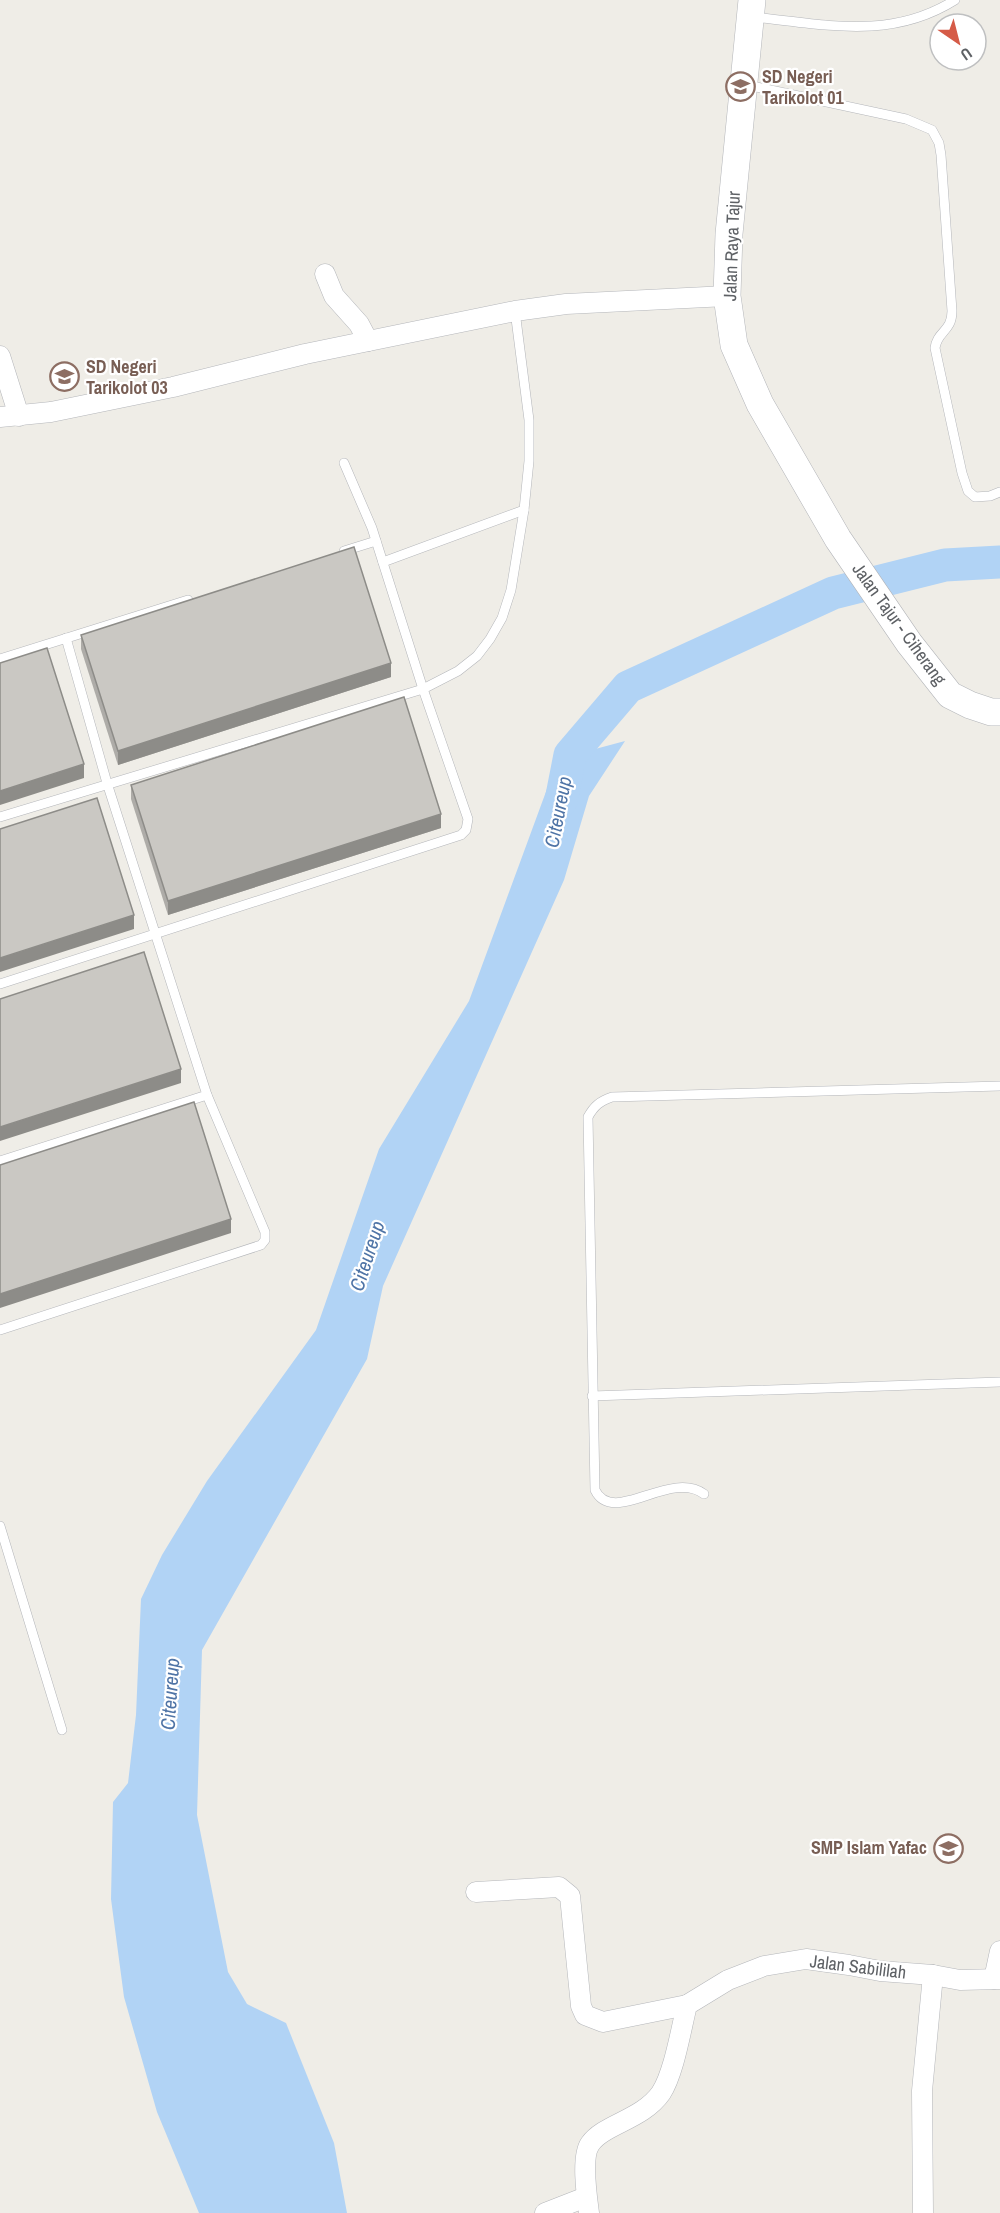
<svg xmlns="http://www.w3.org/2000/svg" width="1000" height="2213" viewBox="0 0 1000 2213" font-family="'Archivo Narrow',sans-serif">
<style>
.water{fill:#b1d3f5}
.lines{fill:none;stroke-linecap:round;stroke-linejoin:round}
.river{stroke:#b1d3f5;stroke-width:33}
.lane-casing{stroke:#b4b6ba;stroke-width:10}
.street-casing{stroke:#b4b6ba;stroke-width:21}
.secondary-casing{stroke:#b3b5b9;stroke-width:28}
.lane{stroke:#fff;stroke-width:9}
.street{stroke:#fff;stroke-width:20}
.secondary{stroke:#fff;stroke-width:27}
.wall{fill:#aeaca8}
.shaded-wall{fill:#8d8c88}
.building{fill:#cac8c3;stroke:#8d8c88;stroke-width:1.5}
.labels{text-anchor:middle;stroke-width:4.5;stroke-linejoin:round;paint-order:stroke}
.education-label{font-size:18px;font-weight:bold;fill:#785e54;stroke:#fff;text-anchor:start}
.street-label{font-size:18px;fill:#5e6165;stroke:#fff}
.water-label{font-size:20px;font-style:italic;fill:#4f74a6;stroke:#fff}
</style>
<rect width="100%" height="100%" fill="#efede7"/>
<path class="water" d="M625,741L589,796L564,880L383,1286L367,1359L202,1650L197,1815L228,1972L247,2004L286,2023L334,2143L347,2213H199L157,2112L124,1997L111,1899L113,1802L128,1783L136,1715L141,1599L162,1555L207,1481L316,1330L379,1149L469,1001L558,759Z"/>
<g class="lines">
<path class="river" d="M561,801L570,755L628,687L833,593L945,565L1000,562"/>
<defs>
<g id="lane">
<path d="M753,17C824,24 890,41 955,0"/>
<path d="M747,85L906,119L932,130L939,143L941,155L952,311C952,332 937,331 935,348L962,473L968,491L975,497L990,496L1000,492"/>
<path d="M344,551L376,541"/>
<path d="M383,562L524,510"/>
<path d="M0,659L188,600"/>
<path d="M0,817L423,689L458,671L477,656L490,639L502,618L511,590L524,510L529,461V420L515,311"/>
<path d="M0,984L461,835L466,830L468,819L423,689L372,528L344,463"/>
<path d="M0,1161L207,1095L107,783L66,638"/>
<path d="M0,1330L261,1245L265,1240V1232L207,1095"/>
<path d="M592,1396L1000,1382"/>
<path d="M704,1494C670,1469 613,1527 595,1490L588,1117C594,1106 600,1101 612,1097L1000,1086"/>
<path d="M0,1526L62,1730"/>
</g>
<g id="street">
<path d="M325,274L334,296L359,324L368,341"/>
<path d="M0,356L19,416"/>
<path d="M0,417L51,412L173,387L305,354L515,311L566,304L727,296"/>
<path d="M476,1892L559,1887L570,1896L581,2006L585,2015L603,2022L687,2005"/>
<path d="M994,1979L1000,1951"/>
<path d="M545,2213L586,2197"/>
<path d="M589,2213C587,2198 581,2157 590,2144C604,2124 642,2120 661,2093C674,2073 681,2029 687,2005L728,1980L764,1966L806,1959L849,1965L880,1971L933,1975L960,1980L1000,1979"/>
<path d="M923,2213L922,2091L933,1975"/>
</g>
<path id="secondary" d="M752,0L729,234L727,296L734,345L760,404L838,539L909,643L950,695L970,705L991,712H1000"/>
</defs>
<use href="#lane" class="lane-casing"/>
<use href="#street" class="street-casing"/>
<use href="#secondary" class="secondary-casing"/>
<use href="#lane" class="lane"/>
<use href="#street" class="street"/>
<use href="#secondary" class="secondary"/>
</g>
<g class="wall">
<path d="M81,635L391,677L118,765L81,649Z"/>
<path d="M131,785L441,828L168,915L131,799Z"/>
</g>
<g class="shaded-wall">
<path d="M391,663V677L118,765V751Z"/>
<path d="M84,764V778L0,805V791Z"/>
<path d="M441,814V828L168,915V901Z"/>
<path d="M134,915V929L0,972V958Z"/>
<path d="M181,1069V1083L0,1141V1127Z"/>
<path d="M231,1219V1233L0,1308V1294Z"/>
</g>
<g class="building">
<path d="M354,547L391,663L118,751L81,635Z"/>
<path d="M47,648L84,764L0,791V663Z"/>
<path d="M404,697L441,814L168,901L131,785Z"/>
<path d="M97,798L134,915L0,958V829Z"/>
<path d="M144,952L181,1069L0,1127V999Z"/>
<path d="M194,1102L231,1219L0,1294V1165Z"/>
</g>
<defs>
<symbol id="school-ring" viewBox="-11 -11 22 22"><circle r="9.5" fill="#fff" stroke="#8d6e63" stroke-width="1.5"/><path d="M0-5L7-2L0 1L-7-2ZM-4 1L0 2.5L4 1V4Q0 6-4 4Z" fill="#8d6e63"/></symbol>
</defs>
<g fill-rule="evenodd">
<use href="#school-ring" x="724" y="70" width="33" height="33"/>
<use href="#school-ring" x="48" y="360" width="33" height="33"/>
<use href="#school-ring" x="932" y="1832" width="33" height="33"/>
</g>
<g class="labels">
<g class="education-label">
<text x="762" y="83">SD Negeri<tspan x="762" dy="21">Tarikolot 01</tspan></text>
<text x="86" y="373">SD Negeri<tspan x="86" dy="21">Tarikolot 03</tspan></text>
<text x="927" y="1854" text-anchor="end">SMP Islam Yafac</text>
</g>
<g class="street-label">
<text transform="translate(732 246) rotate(-88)" y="6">Jalan Raya Tajur</text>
<text transform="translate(899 624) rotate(54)" y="6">Jalan Tajur - Ciherang</text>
<text transform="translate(858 1967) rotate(7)" y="6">Jalan Sabililah</text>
</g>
<g class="water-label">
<text transform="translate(558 812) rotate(-79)" y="7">Citeureup</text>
<text transform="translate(367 1256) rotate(-72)" y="7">Citeureup</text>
<text transform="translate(170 1694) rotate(-86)" y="7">Citeureup</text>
</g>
</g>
<g transform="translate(958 42) rotate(145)"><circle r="28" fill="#ffffff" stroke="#bfc0c1" stroke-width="1.5"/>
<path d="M0-4.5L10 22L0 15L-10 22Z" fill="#d55b47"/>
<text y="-9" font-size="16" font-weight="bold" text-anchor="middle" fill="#5e6165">U</text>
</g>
</svg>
